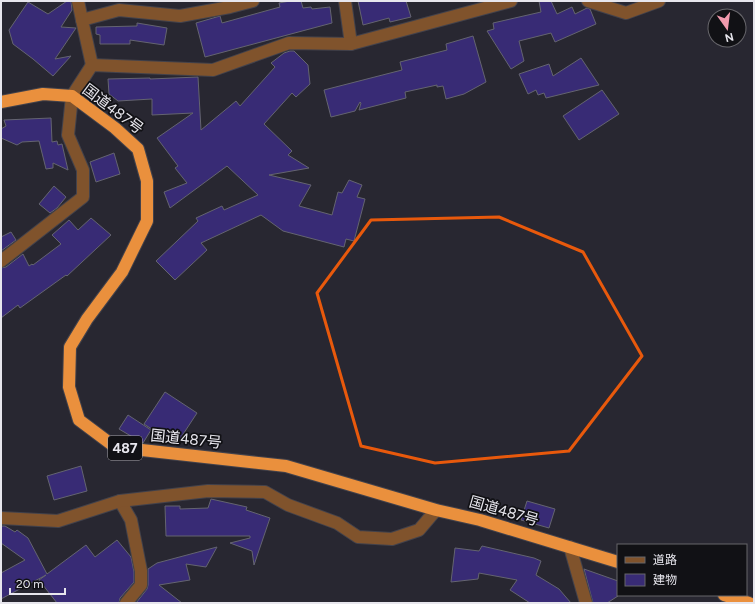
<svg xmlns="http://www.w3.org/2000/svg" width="755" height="604" viewBox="0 0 755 604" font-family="Figtree,'Noto Sans JP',sans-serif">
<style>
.building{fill:#382b75;stroke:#646470}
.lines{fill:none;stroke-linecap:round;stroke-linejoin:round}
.street-casing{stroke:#43424b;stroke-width:14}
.highway-casing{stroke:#43424b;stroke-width:14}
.street{stroke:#80532c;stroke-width:12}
.highway{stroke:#ea903d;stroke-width:12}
.marked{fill:none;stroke:#e8590c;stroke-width:3;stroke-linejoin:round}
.labels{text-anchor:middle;stroke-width:3.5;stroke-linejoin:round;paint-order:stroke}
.shield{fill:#111115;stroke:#a7a6ac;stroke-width:1}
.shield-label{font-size:14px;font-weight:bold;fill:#e7e6ed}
.street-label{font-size:15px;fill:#e7e6ed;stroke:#111115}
</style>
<rect width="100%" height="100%" fill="#282731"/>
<g class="building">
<path d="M67,1H71L72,10L61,27L76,28L55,59L71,56L53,76L33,59L13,44L9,30L28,2L48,14Z"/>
<path d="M290,1H301L303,8L311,7L312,9L330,7L332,23L205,57L196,23L220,16L222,23L280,7L279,3Z"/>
<path d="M358,1H406L411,17L390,22L389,18L363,25Z"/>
<path d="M539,1H551L557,14L572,7L575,14L587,8L590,9L596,24L555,42L551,33L519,41L524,61L511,69L487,31L494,29L493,23L541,12Z"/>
<path d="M137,23L167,28L164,45L130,40V44H100V35L96,34V27L137,26Z"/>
<path d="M473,36L486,82L464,94L446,99L443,86L437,87V85L405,92L406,98L359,110L361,103L360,102L355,111L331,117L324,90L402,70L400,62L447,50L446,44Z"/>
<path d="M290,51H294L308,65L310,84L296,97L292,93L264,124L292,151L288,155L309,168L269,175L311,185L299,206L332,215L338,192L342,193L349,180L362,185L357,197L365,199L354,241L346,239L344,247L283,231L261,215L201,243L207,250L175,280L156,261L198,221L196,218L222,206L224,210L258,195L227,166L170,208L164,192L187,183L175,168L178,166L157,138L193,113L152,115V99L118,101L109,94L108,79L150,78V79L198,77L201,130L236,101L240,106L275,67L271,63L284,53Z"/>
<path d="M581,58L599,85L546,98L544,93L538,95L536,90L528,94L519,74L549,64L553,76Z"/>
<path d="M602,90L619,114L579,140L563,116Z"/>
<path d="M51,118L52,142L57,141L58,145L62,144L68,170L53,163V168L46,169L39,141L22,142L17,145L1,138V129L6,126L4,120Z"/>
<path d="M114,153L120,174L96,182L90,162Z"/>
<path d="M54,186L66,197L57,208L50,213L39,204Z"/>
<path d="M91,218L111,235L67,276L66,275L20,308L18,305L1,318V268L6,267L23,254L29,266L32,264L33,265L61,244L52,235L69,220L78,230Z"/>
<path d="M11,232L16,240L1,251V237Z"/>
<path d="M165,392L197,413L176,445L144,424Z"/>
<path d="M128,415L151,430L143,443L141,442L119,429Z"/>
<path d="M81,466L87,491L54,500L47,476Z"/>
<path d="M211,499L247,507L246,510L270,518L254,565L252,551L230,543L250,538V536H166L165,506H180V509L208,508Z"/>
<path d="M527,501L555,509L549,528L521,520Z"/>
<path d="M1,526H5L15,532L17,530L28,538L47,574L86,545L95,557L117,540L131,557L134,572V582L120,598L119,603H57L39,580L46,575L1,599V573L25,560L1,543Z"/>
<path d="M482,546L534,558L541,561L536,575L559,589L571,603H530L510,590L517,580L479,573L478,579L451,582L455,548L479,551Z"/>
<path d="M217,547L206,567L186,564L190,580L159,585L182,603H136L147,589L148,585V569L157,563Z"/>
<path d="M584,569L618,581V596L607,603H593Z"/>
</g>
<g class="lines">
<defs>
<g id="street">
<path d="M78,1L82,20"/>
<path d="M345,1L351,44"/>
<path d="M588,1L626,13L659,1"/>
<path d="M92,65L82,20L119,10L180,16L230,7L253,1"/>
<path d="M1,261L83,197V170L68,135L72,96L92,65L213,70L289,43L351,44L511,1"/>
<path d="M120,501L131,520L141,571V585L126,603"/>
<path d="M1,518L58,521L120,501L208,491L265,492L288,505L337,523L358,537L392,539L419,530L436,510"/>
<path d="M570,547L586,603"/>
</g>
<g id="highway">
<path d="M1,102L43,94L72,96L115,128L138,149L147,181V221L122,272L87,319L70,347L69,387L79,420L115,447L286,466L436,510L480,520L618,562"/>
<path d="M724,595L749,603"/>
</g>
</defs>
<use href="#street" class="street-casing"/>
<use href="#highway" class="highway-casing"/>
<use href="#street" class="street"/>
<use href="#highway" class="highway"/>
</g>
<path class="marked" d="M499,217L583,252L642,356L569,451L435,463L361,446L317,293L371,220Z"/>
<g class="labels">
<rect class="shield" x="108" y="436" width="34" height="24" rx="3"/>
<g class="shield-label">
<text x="125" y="453">487</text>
</g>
<g class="street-label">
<text transform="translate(113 109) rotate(37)" y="5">国道487号</text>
<text transform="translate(186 439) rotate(6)" y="5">国道487号</text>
<text transform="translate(504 511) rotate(16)" y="5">国道487号</text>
</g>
</g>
<rect width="755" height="604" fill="none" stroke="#e7e6ed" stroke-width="4"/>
<rect x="617" y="544" width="130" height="52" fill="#111115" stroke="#67666b"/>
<rect x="625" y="557" width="20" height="6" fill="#80532c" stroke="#67666b"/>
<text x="653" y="564" font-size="12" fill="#e7e6ed">道路</text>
<rect x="625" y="574" width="20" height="12" fill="#382b75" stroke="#67666b"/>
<text x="653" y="584" font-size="12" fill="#e7e6ed">建物</text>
<g transform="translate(727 28) rotate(166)"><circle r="19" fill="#111115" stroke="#67666b"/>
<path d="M0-3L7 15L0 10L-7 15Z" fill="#f29aae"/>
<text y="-6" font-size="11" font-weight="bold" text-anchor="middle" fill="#e7e6ed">N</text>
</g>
<path d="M10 588v6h55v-6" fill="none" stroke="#e7e6ed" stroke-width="2"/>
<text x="16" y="588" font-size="12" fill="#e7e6ed" stroke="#111115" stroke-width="3" paint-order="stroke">20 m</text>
</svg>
